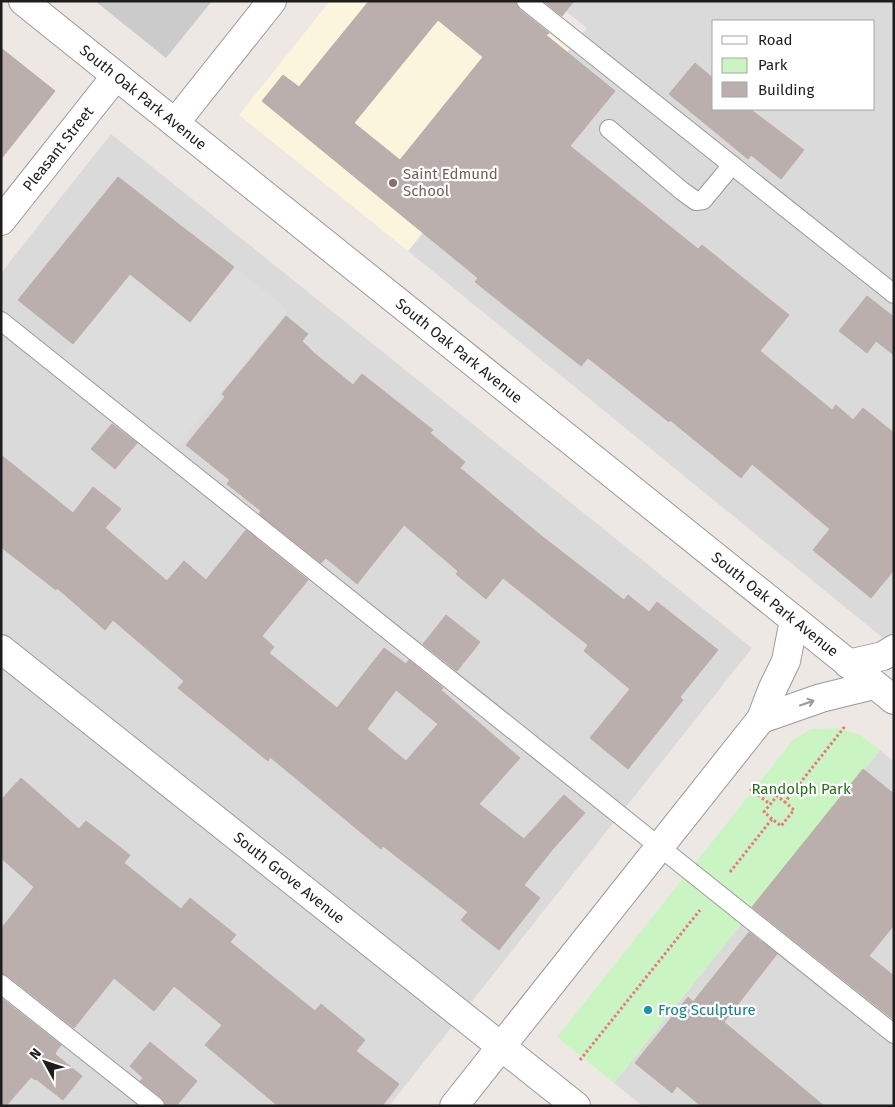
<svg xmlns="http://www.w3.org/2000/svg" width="895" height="1107" viewBox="0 0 895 1107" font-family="'Fira Sans',sans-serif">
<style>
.residential{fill:#dbdada;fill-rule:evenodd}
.education{fill:#fcf5dd}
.religious{fill:#cbcbcb}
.park{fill:#caf5c3}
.parking{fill:#ddd}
.building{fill:#baafad;stroke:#beaca7;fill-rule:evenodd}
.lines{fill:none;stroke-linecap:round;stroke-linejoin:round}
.service-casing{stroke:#9a9a9a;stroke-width:20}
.minor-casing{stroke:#9a9a9a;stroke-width:30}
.tertiary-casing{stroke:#9a9a9a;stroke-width:30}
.path{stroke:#ee7381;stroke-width:3;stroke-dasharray:2.5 2.5;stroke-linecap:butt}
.service{stroke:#fff;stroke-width:18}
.minor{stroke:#fff;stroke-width:28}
.tertiary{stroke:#fff;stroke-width:28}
.oneway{stroke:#999}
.education-dot{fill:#8d6e63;stroke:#fff;stroke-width:2}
.culture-dot{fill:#0f9aa8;stroke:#fff;stroke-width:2}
.labels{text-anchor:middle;stroke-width:4.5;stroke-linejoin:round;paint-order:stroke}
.street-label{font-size:15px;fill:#1d1d1d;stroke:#fff}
.education-label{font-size:15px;fill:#785e54;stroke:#fff;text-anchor:start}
.park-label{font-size:15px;fill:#207214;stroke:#fff}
.culture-label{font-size:15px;fill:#0d838f;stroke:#fff;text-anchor:start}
</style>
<rect width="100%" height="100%" fill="#ede8e3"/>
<g class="residential">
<path d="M553,1H894V647L408,251L587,28ZM714,21H874V109H714Z"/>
<path d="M111,134L752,648L389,1106H1V273Z"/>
<path d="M880,750L894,762V1106H643L614,1083Z"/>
</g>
<path class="education" d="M330,1H508L569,50L408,251L239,115Z"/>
<path class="religious" d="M95,1H212L166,58Z"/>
<path class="park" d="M838,728L860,735L880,750L614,1083L557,1037L793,740L811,729Z"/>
<path class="parking" d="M234,267L288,310L175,449L62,358L130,274L190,322Z"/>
<g class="building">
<path d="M369,1H516L519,9L549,33L546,35L615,91L570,146L698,249L702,245L789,315L760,351L832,410L836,405L853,420L863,408L894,433V570L871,598L813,550L830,529L752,464L741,478L670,420L669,422L588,358L581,366L475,282L478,278L262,101L283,75L299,87ZM438,20L483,57L400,160L354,123Z"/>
<path d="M543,1H574L562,16Z"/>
<path d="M1,48L55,91L1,159Z"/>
<path d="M695,63L714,79V109H750L804,150L781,179L751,155L748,159L669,94Z"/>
<path d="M118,177L234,267L190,322L130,274L73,344L18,300Z"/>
<path d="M867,296L894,317V355L876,341L867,353L839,331Z"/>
<path d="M286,316L308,334L302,341L314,353L353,385L362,374L433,430L430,433L465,462L460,468L539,534L624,600L628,595L649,612L657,602L718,650L680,697L683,700L628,769L590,738L630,689L584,651L588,645L503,578L486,599L456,574L458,571L404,525L357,584L326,558L321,563L259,514L261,511L227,484L230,480L186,445L225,397L222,394Z"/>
<path d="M112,424L137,443L115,469L91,449Z"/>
<path d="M1,455L73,513L93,487L121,509L105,528L167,581L184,561L206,580L246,530L308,580L262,636L274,647L269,653L337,708L384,648L406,664L409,660L443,688L441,690L520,758L479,804L524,839L564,795L585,813L552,850L524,885L540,898L499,950L461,920L468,912L383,846L381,849L270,757L268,761L178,688L184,681L113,620L105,630L57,588L56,590L1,547ZM396,690L438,724L406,761L367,729Z"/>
<path d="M446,615L480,642L457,671L423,644Z"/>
<path d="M863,769L894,794V925L869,956L894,976V1020L752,907Z"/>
<path d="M21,778L79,829L86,821L130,855L124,863L181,909L190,898L236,935L230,942L315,1011L321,1004L365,1040L356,1051L399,1084L382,1106H278L205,1045L222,1025L174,986L154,1011L114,978L74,1028L8,976L1,974V929L34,887L1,858V800Z"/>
<path d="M749,932L777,954L724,1022L824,1106H701L677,1086L672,1093L635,1063L688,997L693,1002Z"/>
<path d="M1,998L61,1045L55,1053L56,1055L82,1076L63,1100L36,1079L35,1080L31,1077L6,1106H1Z"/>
<path d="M150,1042L197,1081L176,1106H165L162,1098L140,1081L143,1078L130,1066Z"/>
</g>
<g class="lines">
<defs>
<g id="service">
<path d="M526,1L894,294"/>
<path d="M609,129L682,191L696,201L703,200L732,165"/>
<path d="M1,321L894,1034"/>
<path d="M1,984L155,1106"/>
</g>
<g id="minor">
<path d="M175,123L272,1"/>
<path id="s1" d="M1,221L116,76"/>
<path id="s2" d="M1,649L576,1106"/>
<path d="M848,664L883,656L894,649"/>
<path d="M761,719L821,698L874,685"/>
<path d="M454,1106L761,719L772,690L786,661L794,620"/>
</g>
<g id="tertiary">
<path id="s3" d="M23,1L894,700"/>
</g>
</defs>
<use href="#service" class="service-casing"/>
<use href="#minor" class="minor-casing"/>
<use href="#tertiary" class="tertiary-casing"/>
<g class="path">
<path d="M750,789L770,804"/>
<path d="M772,819L764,812L777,796L785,802"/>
<path d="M730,872L772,819L781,826L794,810L785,802L846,725"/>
<path d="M580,1060L700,910"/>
</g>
<use href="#service" class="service"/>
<use href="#minor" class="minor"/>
<use href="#tertiary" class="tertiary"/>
</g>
<defs><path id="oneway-shaft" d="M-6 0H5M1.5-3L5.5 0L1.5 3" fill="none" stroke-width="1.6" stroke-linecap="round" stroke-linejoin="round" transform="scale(1.25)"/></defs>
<use class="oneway" href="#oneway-shaft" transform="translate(807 703) rotate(-19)"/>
<circle class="education-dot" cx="393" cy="183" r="5"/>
<circle class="culture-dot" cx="648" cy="1010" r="5"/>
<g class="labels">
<g class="street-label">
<text dy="5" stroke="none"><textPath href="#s3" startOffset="154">South Oak Park Avenue</textPath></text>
<text dy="5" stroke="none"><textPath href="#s1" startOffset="92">Pleasant Street</textPath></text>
<text dy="5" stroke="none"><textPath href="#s3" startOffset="559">South Oak Park Avenue</textPath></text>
<text dy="5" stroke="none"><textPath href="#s3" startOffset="964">South Oak Park Avenue</textPath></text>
<text dy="5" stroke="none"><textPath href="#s2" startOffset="368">South Grove Avenue</textPath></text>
</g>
<g class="education-label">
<text x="403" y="179">Saint Edmund<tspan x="403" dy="17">School</tspan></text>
</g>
<g class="park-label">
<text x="801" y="794">Randolph Park</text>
</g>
<g class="culture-label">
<text x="658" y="1015">Frog Sculpture</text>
</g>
</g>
<rect width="895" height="1107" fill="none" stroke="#1d1d1d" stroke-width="5"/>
<rect x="712" y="20" width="162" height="90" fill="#ffffff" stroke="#a5a5a5"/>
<rect x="722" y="36" width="25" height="8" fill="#ffffff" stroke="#a5a5a5"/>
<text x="758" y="45" font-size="15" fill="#1d1d1d">Road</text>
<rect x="722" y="58" width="25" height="15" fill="#caf5c3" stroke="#a5a5a5"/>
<text x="758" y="70" font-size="15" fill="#1d1d1d">Park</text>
<rect x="722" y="82" width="25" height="15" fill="#baafad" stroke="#a5a5a5"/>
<text x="758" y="95" font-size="15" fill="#1d1d1d">Building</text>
<g transform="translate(45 1062) rotate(310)" stroke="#ffffff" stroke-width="4" paint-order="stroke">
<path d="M0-4L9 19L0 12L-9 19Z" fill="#1d1d1d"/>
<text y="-8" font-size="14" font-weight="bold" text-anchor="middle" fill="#1d1d1d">N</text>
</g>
</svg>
